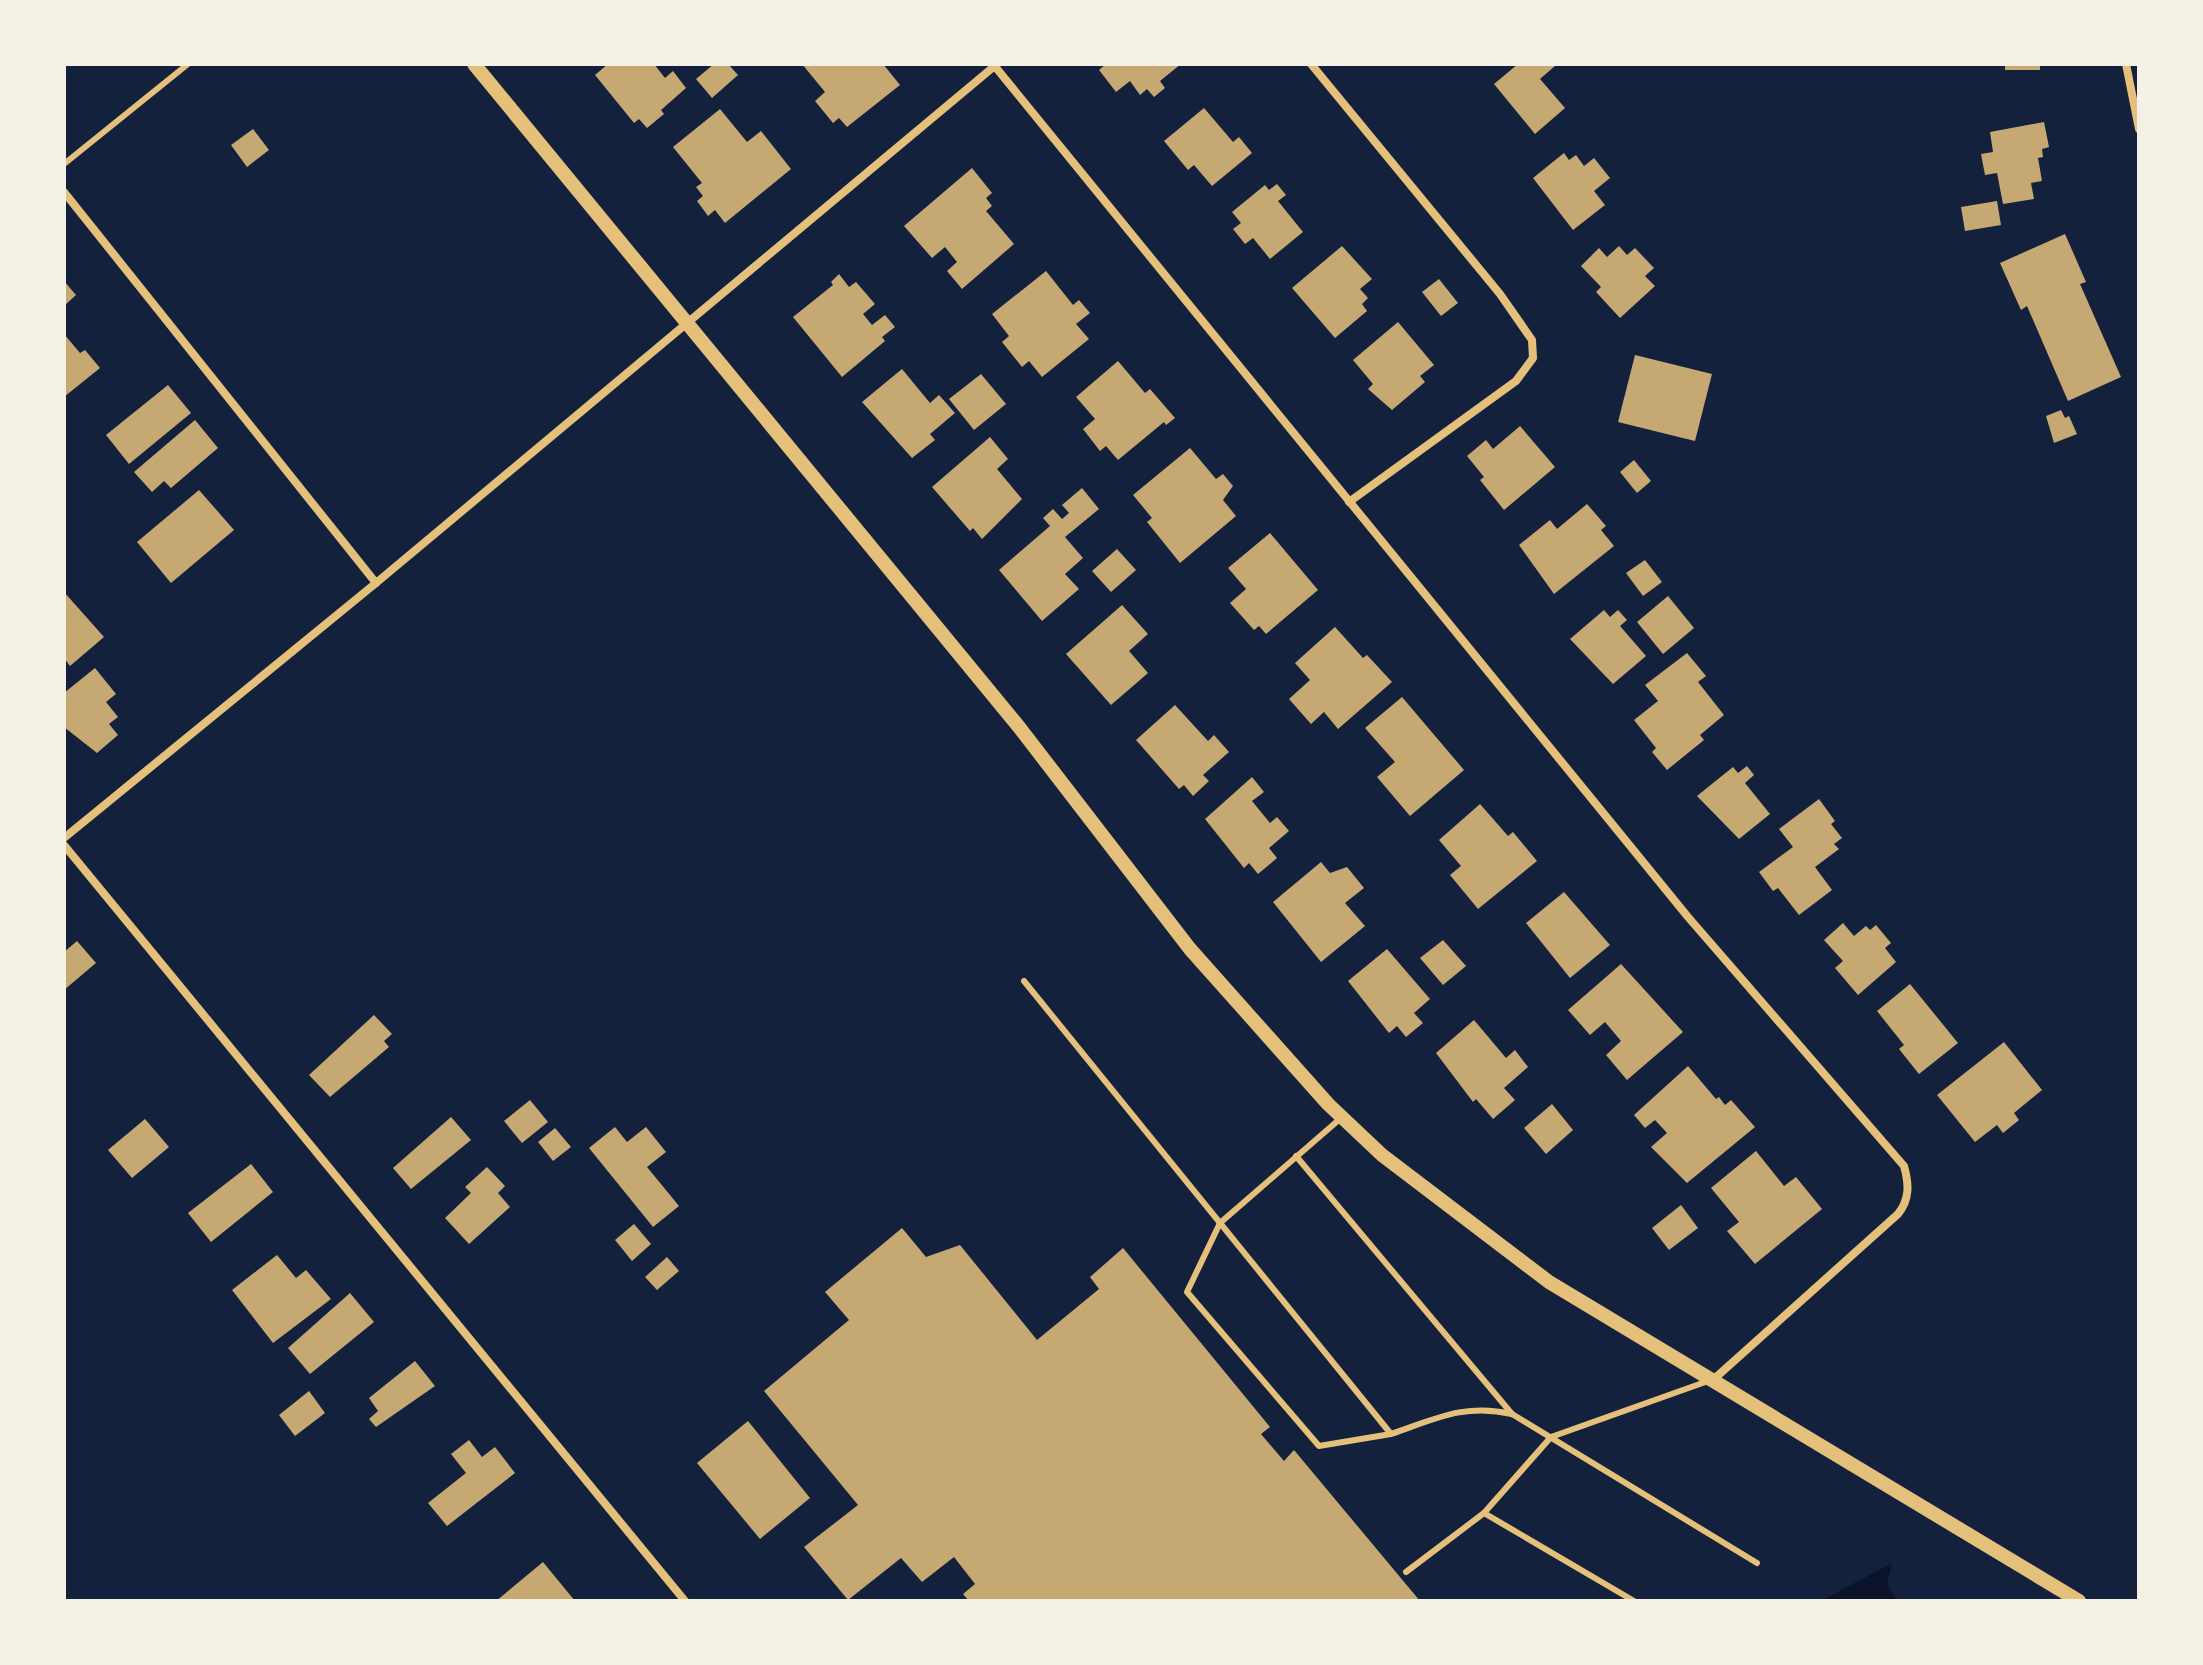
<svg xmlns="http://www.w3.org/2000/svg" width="2203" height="1665" viewBox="0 0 2203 1665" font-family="'Alegreya Sans',sans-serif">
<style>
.water{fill:#0b132b}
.building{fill:#c6a872}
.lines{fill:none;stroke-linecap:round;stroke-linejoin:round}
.service{stroke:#e5c07b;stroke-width:6}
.minor{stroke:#e5c07b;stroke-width:8}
.tertiary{stroke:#e5c07b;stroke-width:14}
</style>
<rect width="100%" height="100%" fill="#14213d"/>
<path class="water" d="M1892,1563L1887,1584L1897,1601H1821Z"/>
<g class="building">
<path d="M608,64H654L665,78L673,71L686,88L661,110L664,114L647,128L639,119L634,123L595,75Z"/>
<path d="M714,64H728L738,75L712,98L696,79Z"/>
<path d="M802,64H883L900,85L847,127L839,118L833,123L815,101L825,92Z"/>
<path d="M1106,64H1181L1160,81L1165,88L1154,97L1147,89L1140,95L1130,81L1116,92L1099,70Z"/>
<path d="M1518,64L1555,66L1540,79L1565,108L1535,134L1494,84Z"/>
<rect x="2005" y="64" width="35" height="6"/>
<path d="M1204,108L1233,142L1239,137L1252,153L1212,186L1194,165L1188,170L1164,141Z"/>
<path d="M720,109L747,142L761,131L791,169L725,223L715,210L708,216L697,201L703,196L696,187L702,183L673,147Z"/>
<path d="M2044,122L2049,147L2042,149L2043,157L2038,158L2042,181L2031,183L2034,199L2003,204L1997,173L1985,175L1981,154L1993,152L1990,132Z"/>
<path d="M253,129L269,150L247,167L231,145Z"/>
<path d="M1564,153L1569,160L1576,155L1584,166L1594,158L1610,178L1594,191L1605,205L1573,230L1533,178Z"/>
<path d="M972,168L992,193L986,198L992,206L986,211L1014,244L962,289L947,271L957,262L945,247L932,258L904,226Z"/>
<path d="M1277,184L1286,195L1278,201L1303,232L1270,259L1253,238L1245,244L1233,229L1241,223L1232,212L1265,185L1269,190Z"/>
<path d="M1997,201L2001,225L1965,231L1961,207Z"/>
<path d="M2065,234L2086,282L2080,284L2121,377L2068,401L2027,306L2021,310L2000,263Z"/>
<path d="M1342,246L1372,279L1360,289L1368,298L1362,304L1367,311L1335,338L1292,288Z"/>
<path d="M1619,246L1627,255L1635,248L1654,268L1645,276L1655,286L1620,318L1596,292L1601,287L1581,266L1599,248L1607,257Z"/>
<path d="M1046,271L1073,305L1079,300L1090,313L1076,324L1089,339L1042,377L1029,361L1022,367L1002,342L1009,336L992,314Z"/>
<path d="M839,274L849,287L856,282L875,304L863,314L872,325L885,315L895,327L882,337L885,341L842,377L793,317L833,285L831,282Z"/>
<path d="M1439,279L1458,303L1441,316L1422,292Z"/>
<path d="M64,281L76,295L64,306Z"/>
<path d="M1398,322L1434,365L1420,376L1425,382L1392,410L1368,389L1373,384L1353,360Z"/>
<path d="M64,334L80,353L85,350L100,368L64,397Z"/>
<path d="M1635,355L1712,374L1695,441L1618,422Z"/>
<path d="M1118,361L1145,393L1150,389L1175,418L1166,425L1164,422L1118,460L1106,446L1100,451L1083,429L1095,419L1076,397Z"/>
<path d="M902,369L930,403L939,395L955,413L930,434L935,440L912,458L862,402Z"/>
<path d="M981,374L1006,404L974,430L949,399Z"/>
<path d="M168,385L191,413L129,464L106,435Z"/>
<path d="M2061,410L2065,418L2069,416L2077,434L2054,443L2046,416Z"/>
<path d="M195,420L218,448L171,488L164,481L152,492L134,472Z"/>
<path d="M1520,426L1555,467L1504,510L1480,480L1484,477L1467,456L1486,440L1493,449Z"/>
<path d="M990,437L1008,459L997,469L1022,499L982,539L973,528L970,531L932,487Z"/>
<path d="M1190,448L1216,479L1223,474L1233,486L1223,500L1236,516L1180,563L1147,522L1152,518L1133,495Z"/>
<path d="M1634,460L1651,481L1637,493L1620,472Z"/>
<path d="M1082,488L1099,509L1065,537L1083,558L1065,574L1079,589L1042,621L999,570L1050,526L1043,518L1053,509L1062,519L1069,513L1062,505Z"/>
<path d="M199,490L234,530L171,583L137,542Z"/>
<path d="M1587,504L1606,526L1601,530L1614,546L1554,594L1519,545L1550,520L1557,529Z"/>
<path d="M1270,533L1318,590L1266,634L1259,626L1254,630L1230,603L1246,589L1228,568Z"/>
<path d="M1117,549L1136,570L1111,592L1092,571Z"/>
<path d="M1645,560L1662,582L1643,596L1626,573Z"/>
<path d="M64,592L104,637L70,666L64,658Z"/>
<path d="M1668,596L1694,628L1663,654L1637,622Z"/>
<path d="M1122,605L1148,634L1129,651L1148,673L1111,705L1066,654Z"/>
<path d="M1604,610L1610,617L1618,610L1627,620L1620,626L1646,656L1613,684L1570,639Z"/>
<path d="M1335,627L1363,658L1367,655L1392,682L1338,729L1324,712L1311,724L1289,699L1310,680L1295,663Z"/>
<path d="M1687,653L1706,676L1698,682L1724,715L1700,735L1704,740L1667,770L1652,752L1656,748L1634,720L1658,701L1645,685Z"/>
<path d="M95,668L116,694L106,702L118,717L109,724L118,735L97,753L64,727V693Z"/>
<path d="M1402,697L1464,770L1410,816L1377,777L1395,762L1365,728Z"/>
<path d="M1175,705L1208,741L1214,735L1229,752L1203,775L1209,781L1193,796L1184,785L1179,789L1136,740Z"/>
<path d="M1747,766L1754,775L1745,783L1770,814L1739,839L1697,796L1733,767L1738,773Z"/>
<path d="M1252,777L1264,792L1252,801L1270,823L1277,817L1289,831L1269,848L1277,858L1258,874L1249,863L1244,868L1205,819Z"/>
<path d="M1819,799L1835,821L1831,824L1842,838L1834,844L1839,849L1815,867L1832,890L1799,915L1778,888L1773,891L1759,872L1793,847L1779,829Z"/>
<path d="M1480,804L1508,836L1513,832L1537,861L1478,909L1450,875L1461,866L1439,840Z"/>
<path d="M1321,862L1330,873L1347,867L1364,888L1345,903L1365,926L1321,962L1273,902Z"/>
<path d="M1564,892L1610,945L1570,978L1526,923Z"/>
<path d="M1843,923L1854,936L1866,926L1870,930L1876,925L1891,943L1885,948L1896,962L1858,995L1835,968L1843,961L1824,940Z"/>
<path d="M1443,940L1466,966L1443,985L1420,958Z"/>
<path d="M77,941L96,963L64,990V952Z"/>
<path d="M1387,949L1430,999L1414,1013L1423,1023L1406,1037L1397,1026L1389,1033L1348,981Z"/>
<path d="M1621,964L1683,1032L1627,1080L1606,1055L1621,1041L1605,1022L1590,1035L1568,1010Z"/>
<path d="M1910,984L1958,1043L1919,1074L1899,1049L1904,1045L1877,1011Z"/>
<path d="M374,1015L392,1034L384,1041L389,1047L330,1097L309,1075Z"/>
<path d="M1474,1020L1506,1058L1515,1050L1528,1067L1504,1088L1515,1100L1493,1119L1476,1099L1473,1102L1436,1053Z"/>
<path d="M2004,1042L2042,1090L2014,1113L2019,1120L2003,1133L1997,1125L1975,1142L1937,1095Z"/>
<path d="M1688,1066L1716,1099L1719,1097L1725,1105L1731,1100L1755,1127L1687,1183L1651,1147L1667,1133L1655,1120L1645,1128L1634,1115Z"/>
<path d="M530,1100L548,1122L522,1143L504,1121Z"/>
<path d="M1552,1104L1573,1130L1546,1154L1524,1128Z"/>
<path d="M451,1117L471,1140L411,1189L393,1168Z"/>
<path d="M145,1119L169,1147L132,1178L108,1150Z"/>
<path d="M615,1127L627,1142L646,1127L666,1152L647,1167L679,1206L653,1227L589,1148Z"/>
<path d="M555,1128L571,1147L553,1161L538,1142Z"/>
<path d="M1756,1151L1784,1186L1796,1177L1822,1209L1755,1264L1727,1231L1739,1222L1711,1188Z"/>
<path d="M251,1164L273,1192L211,1242L188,1213Z"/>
<path d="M487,1167L505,1186L498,1193L510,1207L469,1244L445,1218L471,1193L465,1187Z"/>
<path d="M1681,1205L1698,1228L1669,1250L1652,1228Z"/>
<path d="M634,1224L651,1244L632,1261L615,1240Z"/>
<path d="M902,1228L926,1257L960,1245L1037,1340L1099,1289L1090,1277L1123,1248L1270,1427L1261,1434L1284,1461L1294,1450L1420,1601H969L963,1594L975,1584L954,1557L922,1582L901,1558L848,1600L804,1547L858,1505L764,1391L849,1320L825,1292Z"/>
<path d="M277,1255L296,1278L306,1270L331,1299L273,1343L232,1290Z"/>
<path d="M667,1257L679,1271L657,1290L645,1277Z"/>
<path d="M350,1293L374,1322L310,1374L288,1348Z"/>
<path d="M415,1361L435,1386L376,1427L369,1419L378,1411L369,1398Z"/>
<path d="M309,1391L325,1413L295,1436L279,1415Z"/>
<path d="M748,1421L810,1498L760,1539L697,1463Z"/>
<path d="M469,1440L482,1457L495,1447L515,1473L447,1526L428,1503L466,1473L451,1454Z"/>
<path d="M543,1562L575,1601H496Z"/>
</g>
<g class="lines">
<g class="service">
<path d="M64,164L188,64"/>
<path d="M1024,981L1391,1434C1435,1419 1465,1403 1512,1414L1757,1563"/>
<path d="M1341,1118L1220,1223L1187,1292L1319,1446L1391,1434"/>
<path d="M1296,1156L1512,1414"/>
<path d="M1484,1513L1634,1601"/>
<path d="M1406,1572L1484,1513L1551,1437L1711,1380"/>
</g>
<g class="minor">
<path d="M993,64L1688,917L1904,1166C1909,1184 1910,1199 1898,1214L1714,1379"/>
<path d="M1311,64L1500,294L1532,340L1533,358L1516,381L1349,502"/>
<path d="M2126,64L2139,129"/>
<path d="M64,192L376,583"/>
<path d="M64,838L376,583L997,64"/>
<path d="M64,845L685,1601"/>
</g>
<path class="tertiary" d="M474,64L1019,727L1190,949L1328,1104L1382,1155L1549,1282L2079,1601"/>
</g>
<rect width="2203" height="1665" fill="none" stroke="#f6f1e7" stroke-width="132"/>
</svg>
